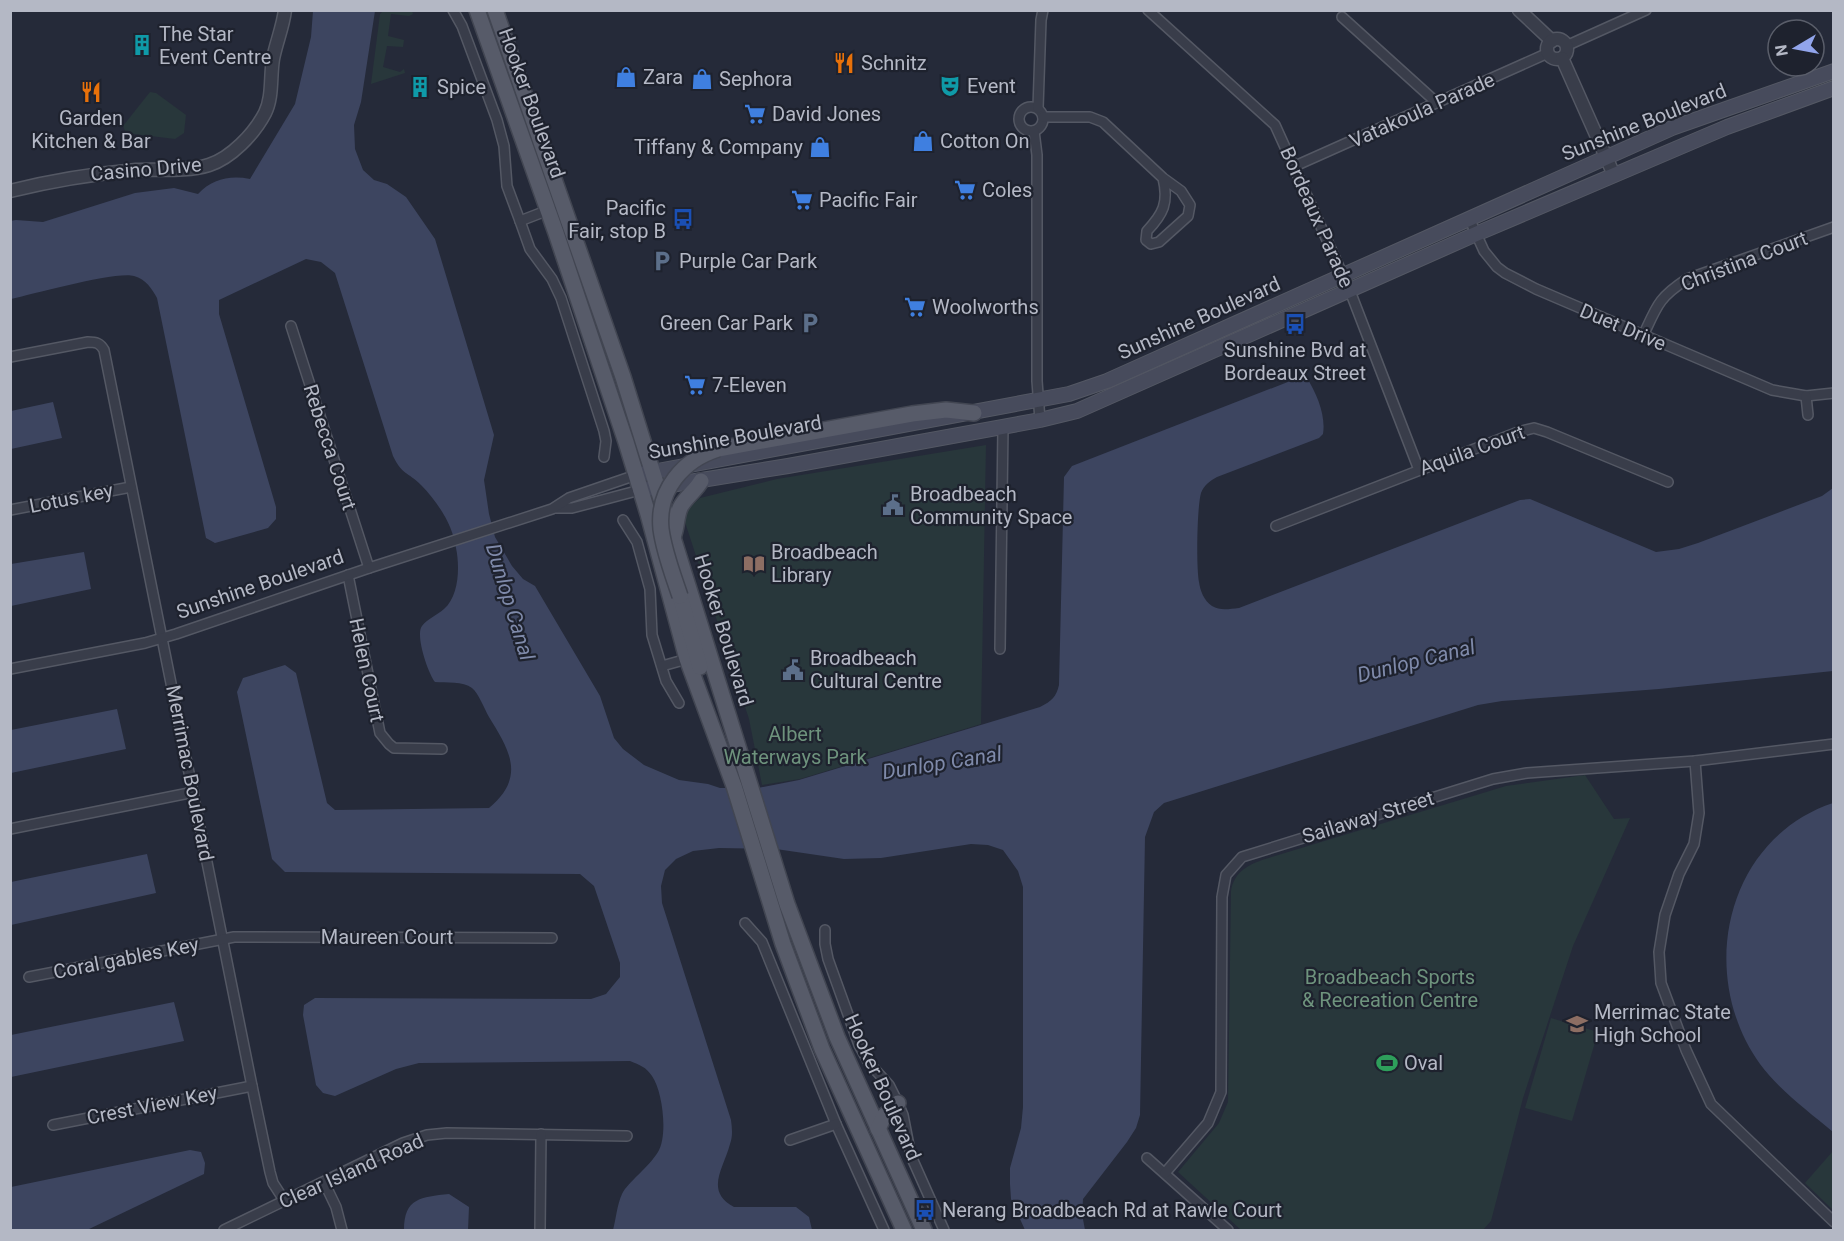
<svg xmlns="http://www.w3.org/2000/svg" width="1844" height="1241" viewBox="0 0 1844 1241" font-family="Roboto,sans-serif">
<style>
.green{fill:#28373b}
.water{fill:#3d4560}
.lines{fill:none;stroke-linecap:round;stroke-linejoin:round}
.minor-casing{stroke:#545864;stroke-width:12}
.tertiary-casing{stroke:#545864;stroke-width:15}
.secondary-casing{stroke:#545864;stroke-width:16}
.primary-casing{stroke:#424652;stroke-width:18}
.minor{stroke:#393d4a;stroke-width:9}
.tertiary{stroke:#393d4a;stroke-width:12}
.secondary{stroke:#474b5c;stroke-width:14}
.primary{stroke:#575b69;stroke-width:15}
.primary-bridge-casing{stroke:#424652;stroke-width:18;stroke-linecap:butt}
.primary-bridge{stroke:#575b69;stroke-width:15}
.labels{text-anchor:middle;stroke-width:4.5;stroke-linejoin:round;paint-order:stroke}
.poi-label{font-size:20px;fill:#b4b8c5;stroke:#1e222e;text-anchor:start}
.street-label{font-size:20px;fill:#b4b8c5;stroke:#1e222e}
.park-label{font-size:20px;fill:#6e937d;stroke:#1e222e}
.water-label{font-size:21px;font-style:italic;fill:#7f8aaa;stroke:#1e222e}
</style>
<rect width="100%" height="100%" fill="#252a39"/>
<g class="green">
<path d="M383,11H412L413,14L409,16L391,14L388,36L404,40L403,47L387,46L383,67L400,72L404,69L405,73L371,84L380,14Z"/>
<path d="M150,92L156,93L186,115L184,133L175,139L126,133L123,126Z"/>
<path d="M986,445L981,724L800,779L762,785L749,719L684,519L686,511L700,498L777,479Z"/>
<path d="M1585,775L1614,819L1630,818L1573,946L1523,1098L1491,1221L1483,1230H1241L1178,1172L1219,1123L1228,1102L1231,891C1234,873 1246,866 1262,860L1506,786Z"/>
<path d="M1551,1018L1598,1032L1572,1121L1525,1108Z"/>
<path d="M1833,1151V1210L1805,1183Z"/>
</g>
<g class="water">
<path d="M313,11H375L361,102L354,125L355,149L363,170L374,180L387,184L406,197L435,239L494,435L484,480L489,514L495,537L512,566L523,579L535,586L600,696L614,738L623,749L644,765L679,780L708,784L720,788H758L799,780L1040,707C1052,701 1056,697 1059,685L1064,477L1072,466L1298,378H1307C1317,394 1326,416 1323,434L1319,438L1217,477C1210,481 1204,485 1201,493C1197,507 1196,566 1199,582C1200,590 1204,601 1212,606C1220,611 1229,609 1239,608L1520,500L1530,499L1656,552L1679,549L1698,543L1822,496L1833,488V671L1659,689L1502,701L1478,705L1164,803L1154,812L1145,837L1140,1115L1136,1128L1127,1142L1083,1199L1082,1214L1085,1230H1025L1011,1199L1010,1184V1168L1021,1128L1023,1107V887L1018,871L1003,850L988,845L971,844L881,858L844,859L776,849L719,848L693,851L676,859L665,870L661,886L662,903L731,1120C732,1128 733,1136 730,1144C724,1168 704,1191 734,1207H796L809,1217L812,1230H613C616,1219 617,1205 622,1194C628,1182 649,1167 658,1152C668,1136 663,1092 652,1076C646,1067 640,1065 630,1061L419,1063L396,1069L335,1096L323,1093L316,1085L303,1015L304,1005L315,998L591,999L606,994L620,977V963L594,886L580,874L285,872L272,859L237,692L243,678L285,665L296,673L327,803L335,810L489,808C526,777 510,751 489,717C484,708 479,694 472,688C463,681 446,683 435,682C428,673 415,635 422,626C427,619 437,615 444,609C459,596 460,567 456,548C453,525 437,501 421,485C407,471 403,476 393,456L335,273L321,262L306,259L219,300V314L276,507V519L268,528L215,543L206,538L157,298C152,289 146,279 134,276C116,271 34,294 11,299L10,221L16,220L43,222L135,193L174,188L198,194C212,179 230,175 250,179L295,104L311,37Z"/>
<path d="M53,402L62,438L11,449V411Z"/>
<path d="M84,552L91,589L11,606V564Z"/>
<path d="M117,709L126,749L11,773V730Z"/>
<path d="M1833,803H1834L1833,1132C1808,1111 1780,1091 1760,1064C1696,975 1725,839 1833,803Z"/>
<path d="M147,854L156,893L11,925V882Z"/>
<path d="M174,1002L184,1041L11,1077V1035Z"/>
<path d="M190,1150L201,1152L205,1163L204,1174L87,1230H11V1187Z"/>
<path d="M449,1194L469,1207L468,1230H404C404,1198 421,1197 449,1194Z"/>
</g>
<g class="lines">
<defs>
<g id="minor">
<path d="M453,10L462,26L497,120L504,146L507,186L520,221L530,249L552,279L561,298L604,431L606,441L604,457"/>
<path d="M1148,10L1275,125L1350,291L1419,470"/>
<path d="M1342,17L1436,102"/>
<path d="M1566,46L1646,10"/>
<circle cx="1031" cy="119" r="12"/>
<path d="M1038,108L1041,20L1043,10"/>
<path d="M1043,117H1090L1103,122L1163,178L1181,191L1190,205L1188,216L1159,242L1151,244L1146,240L1147,231C1163,214 1169,203 1163,178"/>
<path d="M1034,131L1037,155V381L1040,420"/>
<path d="M1295,166L1548,53"/>
<path d="M1469,218L1484,251L1497,267L1505,273L1536,289L1772,390L1806,396L1834,393"/>
<path d="M520,221L551,209"/>
<path d="M291,326L369,568"/>
<path d="M1643,336C1657,306 1658,298 1687,279L1834,227"/>
<path d="M10,357L88,342C96,342 100,343 104,350L252,1086L270,1172L273,1183L284,1200"/>
<path d="M1806,396L1808,415"/>
<path d="M555,508H572L640,490"/>
<path d="M10,510L131,487"/>
<path d="M623,520L637,542L650,589L652,635L666,681L679,703"/>
<path d="M1276,526L1518,432L1534,428L1547,432L1668,482"/>
<path d="M348,575L380,733L389,744L394,748L442,749"/>
<path d="M1000,649L1003,427"/>
<path d="M662,666L687,659"/>
<path d="M10,669L145,643L176,634L369,568L552,509L569,498L636,475"/>
<path d="M1695,761L1699,813L1694,844L1679,874L1665,915L1659,952L1661,983L1686,1050L1711,1104L1834,1222"/>
<path d="M10,829L194,792"/>
<path d="M745,923L762,942L836,1124L884,1230"/>
<path d="M825,930V944L828,959L859,1045L869,1063L889,1085L898,1103L903,1115L911,1156L944,1230"/>
<path d="M29,977L234,937L552,938"/>
<path d="M53,1125L252,1086"/>
<path d="M790,1140L836,1124"/>
<path d="M1147,1158L1228,1230"/>
<path d="M1165,1173L1208,1123L1221,1092L1222,897L1226,875L1242,857L1493,779L1527,773L1695,761L1834,744"/>
<path d="M324,1182L336,1207L342,1230"/>
<path d="M224,1230L403,1143L427,1135L447,1133L627,1136"/>
<path d="M540,1230L541,1134"/>
</g>
<g id="tertiary">
<path d="M1519,10L1552,41"/>
<circle cx="1557" cy="49" r="10"/>
<path d="M1562,58L1614,175"/>
<path d="M10,191C54,180 92,174 136,170C160,169 186,172 209,165C231,158 254,134 265,113C273,97 270,77 273,59C276,43 283,27 285,10"/>
</g>
<g id="secondary">
<path d="M636,475L1069,394L1107,381L1672,128L1834,71"/>
<path d="M640,490L788,466L1040,420L1077,411L1476,234L1727,127L1834,88"/>
</g>
<g id="primary">
<path d="M477,10L556,233L626,442L648,514L687,659L734,786L783,944L822,1049L904,1230"/>
<path d="M495,10L623,377L787,904L837,1037L924,1230"/>
<path d="M718,449L912,414L946,410L974,413"/>
<path d="M673,537C677,527 676,518 680,508C685,497 695,492 701,481"/>
<path d="M680,596L700,667"/>
<path d="M878,1129L884,1116L898,1103"/>
</g>
</defs>
<use href="#minor" class="minor-casing"/>
<use href="#tertiary" class="tertiary-casing"/>
<use href="#secondary" class="secondary-casing"/>
<use href="#primary" class="primary-casing"/>
<use href="#minor" class="minor"/>
<use href="#tertiary" class="tertiary"/>
<use href="#secondary" class="secondary"/>
<use href="#primary" class="primary"/>
<defs>
<path id="primary-bridge" d="M680,596C673,575 664,552 661,529C657,490 683,460 718,449"/>
</defs>
<use href="#primary-bridge" class="primary-bridge-casing"/>
<use href="#primary-bridge" class="primary-bridge"/>
</g>
<defs>
<symbol id="building-bare" viewBox="-9 -9 18 18"><path d="M-4-6H4V6H1V3H-1V6H-4ZM-2.5-4.3h1.7v1.8h-1.7ZM.8-4.3h1.7v1.8H.8ZM-2.5-1h1.7V.8h-1.7ZM.8-1h1.7V.8H.8Z" fill="#0f9aa8" stroke="#1e222e" stroke-width="2.5" paint-order="stroke"/></symbol>
<symbol id="restaurant-bare" viewBox="-9 -9 18 18"><path d="M-5-6h1v4h1v-4h1v4h1v-4h1v5L-1.5 .5V6h-2V.5L-5-1ZM5-6V6H3V1.5H1.5Q1.5-4 5-6Z" fill="#e8710a" stroke="#1e222e" stroke-width="2.5" paint-order="stroke"/></symbol>
<symbol id="shop-bare" viewBox="-9 -9 18 18"><path d="M-5-2.5h2.3a2.7 3.5 0 0 1 5.4 0H5L5.5 6h-11ZM-1.5-2.5h3a1.5 2.3 0 0 0-3 0Z" fill="#3f7fe0" stroke="#1e222e" stroke-width="2.5" paint-order="stroke"/></symbol>
<symbol id="theatre-bare" viewBox="-9 -9 18 18"><path d="M-5-5.5Q0-4 5-5.5V0Q5 5 0 6Q-5 5-5 0ZM-3.3-2.5H-1v1.5H-3.3ZM1-2.5H3.3v1.5H1ZM-2.8 1Q0 5.5 2.8 1Z" fill="#0f9aa8" stroke="#1e222e" stroke-width="2.5" paint-order="stroke"/></symbol>
<symbol id="supermarket-bare" viewBox="-9 -9 18 18"><path d="M-6-5.5h2.5l.6 2H6L4.5 2H-2.5L-4.4-4H-6ZM-1.5 3.2a1.3 1.3 0 1 0 .1 0ZM3 3.2a1.3 1.3 0 1 0 .1 0Z" fill="#3f7fe0" stroke="#1e222e" stroke-width="2.5" paint-order="stroke"/></symbol>
<symbol id="bus-bare" viewBox="-9 -9 18 18"><path d="M-5-6H5V4H4V6H2V4H-2V6H-4V4H-5ZM-3.5-4V0h7V-4ZM-3.5 1.2v1.5H-2V1.2ZM2 1.2v1.5H3.5V1.2Z" fill="#1a4fb4" stroke="#1e222e" stroke-width="2.5" paint-order="stroke"/></symbol>
<symbol id="parking-bare" viewBox="-9 -9 18 18"><path d="M-3.5-5.5H1a3.5 3.5 0 0 1 0 7H-1V5.5H-3.5ZM-1-3.4V-.6H.8a1.4 1.4 0 0 0 0-2.8Z" fill="#5c6f8a" stroke="#1e222e" stroke-width="2.5" paint-order="stroke"/></symbol>
<symbol id="civic-bare" viewBox="-9 -9 18 18"><path d="M-.6-6.5H3V-4.5H.6V-3L4-1V1h2V6H-6V1h2V-1L-.6-3ZM-1.2 2.5V6h2.4V2.5Z" fill="#5c6f8a" stroke="#1e222e" stroke-width="2.5" paint-order="stroke"/></symbol>
<symbol id="library-bare" viewBox="-9 -9 18 18"><path d="M-6-4Q-3-5.5-.7-3.5V5Q-3 3-6 4ZM6-4Q3-5.5 .7-3.5V5Q3 3 6 4Z" fill="#8d6e63" stroke="#1e222e" stroke-width="2.5" paint-order="stroke"/></symbol>
<symbol id="school-bare" viewBox="-9 -9 18 18"><path d="M0-5L7-2L0 1L-7-2ZM-4 1L0 2.5L4 1V4Q0 6-4 4Z" fill="#8d6e63" stroke="#1e222e" stroke-width="2.5" paint-order="stroke"/></symbol>
<symbol id="stadium-bare" viewBox="-9 -9 18 18"><path d="M0-5a6.5 5 0 1 0 0 10a6.5 5 0 1 0 0-10ZM-3.5-1.8h7v3.6h-7Z" fill="#2e9e5b" stroke="#1e222e" stroke-width="2.5" paint-order="stroke"/></symbol>
</defs>
<g fill-rule="evenodd">
<use href="#building-bare" x="127" y="30" width="30" height="30"/>
<use href="#restaurant-bare" x="829" y="48" width="30" height="30"/>
<use href="#shop-bare" x="611" y="62" width="30" height="30"/>
<use href="#shop-bare" x="687" y="64" width="30" height="30"/>
<use href="#theatre-bare" x="935" y="71" width="30" height="30"/>
<use href="#building-bare" x="405" y="72" width="30" height="30"/>
<use href="#restaurant-bare" x="76" y="77" width="30" height="30"/>
<use href="#supermarket-bare" x="740" y="99" width="30" height="30"/>
<use href="#shop-bare" x="908" y="126" width="30" height="30"/>
<use href="#shop-bare" x="805" y="132" width="30" height="30"/>
<use href="#supermarket-bare" x="950" y="175" width="30" height="30"/>
<use href="#supermarket-bare" x="787" y="185" width="30" height="30"/>
<use href="#bus-bare" x="668" y="204" width="30" height="30"/>
<use href="#parking-bare" x="647" y="246" width="30" height="30"/>
<use href="#supermarket-bare" x="900" y="292" width="30" height="30"/>
<use href="#parking-bare" x="795" y="308" width="30" height="30"/>
<use href="#bus-bare" x="1280" y="309" width="30" height="30"/>
<use href="#supermarket-bare" x="680" y="370" width="30" height="30"/>
<use href="#civic-bare" x="878" y="490" width="30" height="30"/>
<use href="#library-bare" x="739" y="549" width="30" height="30"/>
<use href="#civic-bare" x="778" y="655" width="30" height="30"/>
<use href="#school-bare" x="1562" y="1009" width="30" height="30"/>
<use href="#stadium-bare" x="1372" y="1048" width="30" height="30"/>
<use href="#bus-bare" x="910" y="1195" width="30" height="30"/>
</g>
<g class="labels">
<g class="poi-label">
<text x="159" y="41">The Star<tspan x="159" dy="23">Event Centre</tspan></text>
<text x="861" y="70">Schnitz</text>
<text x="643" y="84">Zara</text>
<text x="719" y="86">Sephora</text>
<text x="967" y="93">Event</text>
<text x="437" y="94">Spice</text>
<text x="772" y="121">David Jones</text>
<text x="91" y="125" text-anchor="middle">Garden<tspan x="91" dy="23">Kitchen &amp; Bar</tspan></text>
<text x="940" y="148">Cotton On</text>
<text x="803" y="154" text-anchor="end">Tiffany &amp; Company</text>
<text x="982" y="197">Coles</text>
<text x="819" y="207">Pacific Fair</text>
<text x="666" y="215" text-anchor="end">Pacific<tspan x="666" dy="23">Fair, stop B</tspan></text>
<text x="679" y="268">Purple Car Park</text>
<text x="932" y="314">Woolworths</text>
<text x="793" y="330" text-anchor="end">Green Car Park</text>
<text x="1295" y="357" text-anchor="middle">Sunshine Bvd at<tspan x="1295" dy="23">Bordeaux Street</tspan></text>
<text x="712" y="392">7-Eleven</text>
<text x="910" y="501">Broadbeach<tspan x="910" dy="23">Community Space</tspan></text>
<text x="771" y="559">Broadbeach<tspan x="771" dy="23">Library</tspan></text>
<text x="810" y="665">Broadbeach<tspan x="810" dy="23">Cultural Centre</tspan></text>
<text x="1594" y="1019">Merrimac State<tspan x="1594" dy="23">High School</tspan></text>
<text x="1404" y="1070">Oval</text>
<text x="942" y="1217">Nerang Broadbeach Rd at Rawle Court</text>
</g>
<g class="street-label">
<text transform="translate(532 103) rotate(70)" y="7">Hooker Boulevard</text>
<text transform="translate(1422 110) rotate(-24)" y="7">Vatakoula Parade</text>
<text transform="translate(1644 122) rotate(-22)" y="7">Sunshine Boulevard</text>
<text transform="translate(146 169) rotate(-5)" y="7">Casino Drive</text>
<text transform="translate(1317 217) rotate(66)" y="7">Bordeaux Parade</text>
<text transform="translate(1744 261) rotate(-21)" y="7">Christina Court</text>
<text transform="translate(1199 318) rotate(-24)" y="7">Sunshine Boulevard</text>
<text transform="translate(1623 327) rotate(23)" y="7">Duet Drive</text>
<text transform="translate(735 437) rotate(-10)" y="7">Sunshine Boulevard</text>
<text transform="translate(330 447) rotate(72)" y="7">Rebecca Court</text>
<text transform="translate(1472 450) rotate(-20)" y="7">Aquila Court</text>
<text transform="translate(71 498) rotate(-11)" y="7">Lotus key</text>
<text transform="translate(260 584) rotate(-19)" y="7">Sunshine Boulevard</text>
<text transform="translate(724 630) rotate(73)" y="7">Hooker Boulevard</text>
<text transform="translate(367 670) rotate(78)" y="7">Helen Court</text>
<text transform="translate(190 773) rotate(79)" y="7">Merrimac Boulevard</text>
<text transform="translate(1368 817) rotate(-17)" y="7">Sailaway Street</text>
<text x="387" y="944">Maureen Court</text>
<text transform="translate(126 958) rotate(-11)" y="7">Coral gables Key</text>
<text transform="translate(883 1087) rotate(66)" y="7">Hooker Boulevard</text>
<text transform="translate(152 1105) rotate(-11)" y="7">Crest View Key</text>
<text transform="translate(351 1171) rotate(-24)" y="7">Clear Island Road</text>
</g>
<g class="park-label">
<text x="795" y="741">Albert<tspan x="795" dy="23">Waterways Park</tspan></text>
<text x="1390" y="984">Broadbeach Sports<tspan x="1390" dy="23">&amp; Recreation Centre</tspan></text>
</g>
<g class="water-label">
<text transform="translate(510 602) rotate(73)" y="7">Dunlop Canal</text>
<text transform="translate(1416 661) rotate(-14)" y="7">Dunlop Canal</text>
<text transform="translate(942 763) rotate(-9)" y="7">Dunlop Canal</text>
</g>
</g>
<rect width="1844" height="1241" fill="none" stroke="#b4b8c5" stroke-width="24"/>
<g transform="translate(1796 48) rotate(260)"><circle r="28" fill="#1e222e" stroke="#5a5e6a" stroke-width="1.5"/>
<path d="M0-4.5L10 22L0 15L-10 22Z" fill="#92a5ec"/>
<text y="-9" font-size="16" font-weight="bold" text-anchor="middle" fill="#b4b8c5">N</text>
</g>
</svg>
